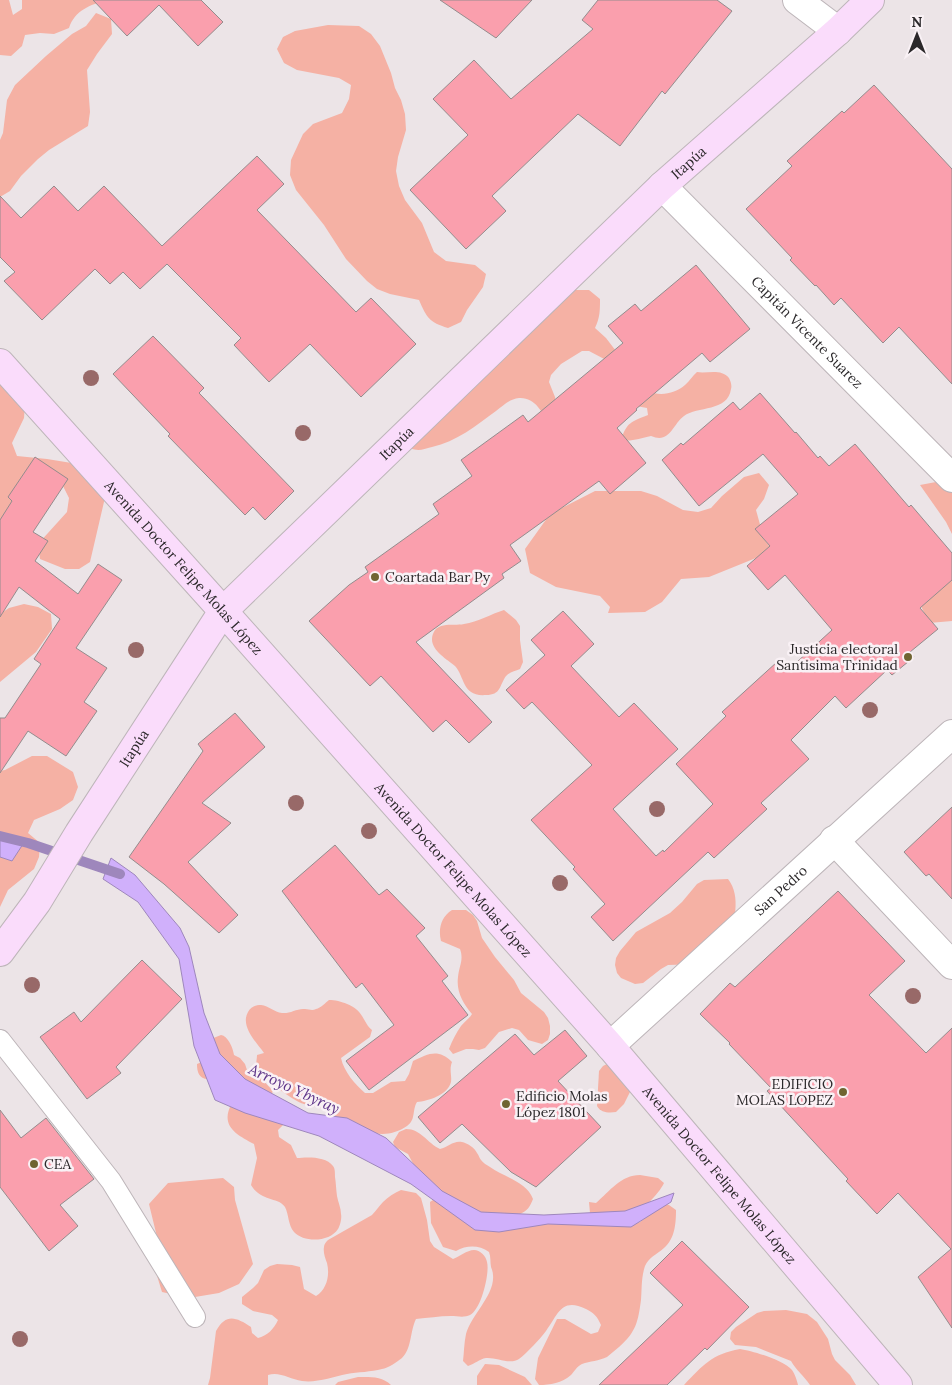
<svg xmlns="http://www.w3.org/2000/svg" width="952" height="1385" viewBox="0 0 952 1385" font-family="Lora,serif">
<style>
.green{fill:#f5b1a4}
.water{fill:#d0b0fb;stroke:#9e87bc}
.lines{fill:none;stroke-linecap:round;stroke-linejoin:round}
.stream{stroke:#9e87bc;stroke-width:10}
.building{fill:#fa9fad;stroke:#948c8d}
.lane-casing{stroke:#bdb5b9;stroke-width:22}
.street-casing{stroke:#bdb5b9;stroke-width:30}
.secondary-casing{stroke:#bdb5b9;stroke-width:30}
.lane{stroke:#fff;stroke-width:20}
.street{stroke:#fff;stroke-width:28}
.secondary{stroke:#fadcfb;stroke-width:28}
.tree{fill:#986968}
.poi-dot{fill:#6f6431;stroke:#f9f1f5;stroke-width:2}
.labels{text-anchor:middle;stroke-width:5;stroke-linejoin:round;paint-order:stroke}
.street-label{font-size:14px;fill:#2b282a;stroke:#f9f1f5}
.poi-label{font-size:14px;fill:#2b282a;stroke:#f9f1f5;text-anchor:start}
.water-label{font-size:15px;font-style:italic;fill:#5b3086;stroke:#f9f1f5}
</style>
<rect width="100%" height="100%" fill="#ece4e7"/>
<g class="green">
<path d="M0,0H9L13,15L22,9V0H107C90,5 75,10 69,28L54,34L40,33L25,35L22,46L11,56L0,55Z"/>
<path d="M96,13L111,19L112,34L97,54L87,70L90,112L88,126L49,150L38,159L21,176L10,191L0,197V140L3,133L7,100L15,85L46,56L72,34L86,26Z"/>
<path d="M328,25L359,26L371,34L380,46L391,73L395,88L401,100L405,114L406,130L398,157L396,171L399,186L405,200L422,223L434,252L446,261L475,265L486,274L483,287L467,310L461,322L448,328C429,322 427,318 419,300L390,294L377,289L367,281L346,259L324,225L296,190L290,175L291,160L303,134L313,124L342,113L349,99L351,85L339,78L297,70L284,63L277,49L283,37L295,31Z"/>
<path d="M572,290H589L600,299C600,310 600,318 595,328L606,338L619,355L654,393C664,396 677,392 685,385C690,381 692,376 697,372C707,374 721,368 729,378C731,382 732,386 731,389C728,412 697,406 684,416C672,425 670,444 651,436C640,438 632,442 621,440C627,422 631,422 648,415L647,408L636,406L608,361L589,351H582L561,364L551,375L549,382L555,397L558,420L549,424C542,412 535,397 519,398C509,399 503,406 496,411C477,425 456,442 432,447C423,449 419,452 410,448Z"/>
<path d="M0,378L25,403L24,418L12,443L17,456L47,459L90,466L107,489L90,562L79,569H65L40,559L38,544L67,512L69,498L63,486L0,521Z"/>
<path d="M759,473L769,485L764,499L756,510L764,539L773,551L709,577L681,579L662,602L645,612L608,613L610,607L600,596L556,587L530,573L525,549L550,514L595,491H641L657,496L683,510L698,512L711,508L722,496L744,477Z"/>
<path d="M952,479V534L946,522L920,485Z"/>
<path d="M952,557V621L929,623L910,583Z"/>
<path d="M24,604L38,607L51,614L52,629L36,652L0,682V614L9,608Z"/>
<path d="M504,610L516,620L520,626V640L523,662L520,669C515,671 510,672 506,676C499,686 501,695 486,695C462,697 465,677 455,666C446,658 424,647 435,630C442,622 455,626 464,624C478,622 491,614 504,610Z"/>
<path d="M32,756H47L73,772L78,787L73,800L60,809L34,820L28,833L40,843L39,857L34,869L8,890L0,907V771L5,770Z"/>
<path d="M728,879C742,897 733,922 730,943L699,964L668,965L661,969L643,983L635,984L621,978L617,973L615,965L616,958L620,951L636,932L670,913L682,902L697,884L704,880Z"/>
<path d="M452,910H466L473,915L477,921L482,938L495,957L514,980L521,993L544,1012L548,1018L550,1026V1034L548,1040L542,1044L528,1040L519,1030L512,1028L499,1032L485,1048L479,1050L473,1049H466L453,1054L449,1049C452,1041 456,1033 461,1026C465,1021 469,1019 472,1014C463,1004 456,991 458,977C459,966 464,960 460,949L441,941C438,929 441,917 452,910Z"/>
<path d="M329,1000C340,1000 357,1006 362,1016C366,1022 367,1026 372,1030L370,1037L341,1058C344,1072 355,1084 365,1093H373L391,1082L405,1081L409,1074L413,1061C428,1054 438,1048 452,1062C449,1070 452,1075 451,1082C448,1095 428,1101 417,1102C412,1110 416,1120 407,1126C386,1140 369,1133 348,1124C344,1122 338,1121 334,1118C331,1115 330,1112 326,1110C320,1106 311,1106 304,1104C293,1101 259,1076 256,1066C256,1063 257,1058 257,1055L264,1053C256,1042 240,1026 248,1012C251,1007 255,1005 261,1005C269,1006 274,1012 282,1013C290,1014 297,1008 305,1009C309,1009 312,1011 316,1009C321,1008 325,1003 329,1000Z"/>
<path d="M221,1035C228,1036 233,1048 234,1055L240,1058L245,1064L247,1070L260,1077L273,1091L269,1100L208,1079C199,1079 197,1072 197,1064L207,1060L211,1039Z"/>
<path d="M607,1064L619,1066L631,1090L624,1104L616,1112C609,1113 601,1113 597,1106L599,1071L603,1066Z"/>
<path d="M232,1103L284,1118L283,1125L278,1130L279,1137L291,1145L297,1158C307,1157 326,1156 333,1166C335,1168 335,1173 335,1177C336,1183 336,1189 337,1196C338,1202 341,1208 341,1214C342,1218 340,1226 338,1229C330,1242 304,1243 294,1232C288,1225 289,1215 285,1207C279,1197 261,1202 251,1185L257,1158L254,1144C237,1135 219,1126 232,1103Z"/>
<path d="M406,1129C421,1129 427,1143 440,1149C448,1147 454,1140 462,1142C467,1143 475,1148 477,1153C479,1155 479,1158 481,1160C483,1163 487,1165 490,1167C504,1177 527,1182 533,1199C530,1207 527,1211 520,1214L477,1215L464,1210L418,1173L408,1154L395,1147L393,1142L399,1132Z"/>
<path d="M640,1175L658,1178L664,1183C659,1194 638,1216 626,1217C614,1218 601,1214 590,1213L589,1202L596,1203C610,1191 621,1175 640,1175Z"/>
<path d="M223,1178L234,1187L235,1200L253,1264L239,1284L219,1293L189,1298L162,1292L154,1266L157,1237L149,1204L168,1183Z"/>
<path d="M401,1190L416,1193L421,1198L427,1220L430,1241L434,1247L453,1259C459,1257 467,1250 474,1250C480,1250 486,1256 487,1262C490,1273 481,1310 470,1315C464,1318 457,1316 451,1316C439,1316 428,1318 416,1319C410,1331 412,1348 402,1358C397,1362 388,1368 382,1369C371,1372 358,1372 347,1374C332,1377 317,1383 302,1381C290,1379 279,1371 268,1375V1385H208L210,1378L216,1331C226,1313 236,1317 251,1327L252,1333L258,1338C267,1336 274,1329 278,1320L272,1315L253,1311L242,1304V1297L253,1288L258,1283L264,1270L270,1266L277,1264L292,1265L300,1267L304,1289L316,1296C327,1289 330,1275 327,1263C325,1258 323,1252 324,1247C324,1244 326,1242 328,1240L372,1215C376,1211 379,1206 383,1202C388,1197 394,1193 401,1190Z"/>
<path d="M433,1200L455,1211L536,1220L634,1224L640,1222L663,1203L669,1205L676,1210C676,1223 675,1239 664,1248C656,1255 649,1257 645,1266C641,1278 642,1289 641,1300C638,1322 636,1332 619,1347C615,1350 611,1354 607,1357C599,1361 590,1361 582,1364C577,1366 574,1372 571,1375C562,1383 550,1385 539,1385L535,1379L538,1358L557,1319H565L591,1334L598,1332L601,1325C597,1316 594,1313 586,1309C561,1297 558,1315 546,1331C540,1339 527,1353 519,1359C510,1365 496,1357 486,1358C479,1359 475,1364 468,1366L463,1361C464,1353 464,1343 466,1334C471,1315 495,1295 493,1275C493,1272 492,1270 491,1267C490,1262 491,1257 489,1252C479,1245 467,1245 456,1251L443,1247L431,1223L430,1202Z"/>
<path d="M786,1310L807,1314L817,1322L828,1339L832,1354L835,1360L850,1375L856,1385H810C804,1376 796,1370 791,1361L756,1347L735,1345L730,1339L731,1332L736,1327L757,1313L764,1311Z"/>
<path d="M740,1349C753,1351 783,1360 792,1370C795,1374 797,1381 798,1385H684C703,1365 712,1354 740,1349Z"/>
<path d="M485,1364L499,1365L525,1377L532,1385H477V1376Z"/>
<path d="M358,1377C370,1377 382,1376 391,1385H335L338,1382Z"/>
</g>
<g class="water">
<path d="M0,835L25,841L12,861L0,857Z"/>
<path d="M111,858L135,875L180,928L189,947L204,1013L220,1054L245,1079L308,1113L347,1118L386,1138L442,1191L481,1212L544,1215L625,1211L674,1193L671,1202L631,1227L548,1224L499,1232L475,1230L411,1184L319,1136L245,1113L215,1100L194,1046L179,959L138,902L103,879Z"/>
</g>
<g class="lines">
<path class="stream" d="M0,836L28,843L120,874"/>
</g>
<g class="building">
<path d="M93,0H201L223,22L198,46L159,5L127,36Z"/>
<path d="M440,0H532L496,38Z"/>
<path d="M598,0H717L732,11L665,94L662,91L620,146L578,114L492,196L506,211L466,249L410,190L468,135L433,99L474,60L511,99L593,29L582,20Z"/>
<path d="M874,85L952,169V384L899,327L883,343L841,298L834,305L816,285L815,286L790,260L792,258L746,209L792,166L787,161L842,111L844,113Z"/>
<path d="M257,156L284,184L257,210L356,312L371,298L416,344L361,397L310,344L269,382L234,345L241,338L167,264L140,289L123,272L110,284L95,269L42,320L4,281L15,272L0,257V196L21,218L54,186L78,211L104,186L162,246Z"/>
<path d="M696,265L750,329L710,362L702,353L636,409L637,410L617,428L646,463L610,494L599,481L510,545L521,561L502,574L504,578L416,642L492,722L469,743L446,720L433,732L381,676L370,686L309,621L349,585L368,572L365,567L439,514L433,504L472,476L461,460L523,415L528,422L623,343L608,326L635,304L641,311Z"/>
<path d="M153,336L204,388L199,393L294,491L265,520L253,507L245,515L168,436L170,434L113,374Z"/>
<path d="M760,393L795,433L796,432L818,458L820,456L829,466L855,444L909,507L911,505L952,553V580L920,608L938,629L910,652L914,657L892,675L887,670L846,708L835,696L791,740L809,759L761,803L767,809L714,858L708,852L613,941L591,917L605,904L573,869L575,867L531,820L592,765L532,702L524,709L506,690L545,655L531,640L563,611L594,644L571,666L619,717L634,703L678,749L613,809L656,856L663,850L664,852L713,804L676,764L726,716L722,712L777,662L786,672L832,630L785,575L768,590L747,566L770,546L755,529L798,494L763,454L699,506L662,460L681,443L683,445L733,402L740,410Z"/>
<path d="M35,457L68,479L33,532L48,541L35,561L78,594L98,564L122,580L76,648L107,668L84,702L97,711L66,756L28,731L0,773V718H5L41,664L34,659L60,619L19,587L0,617V520L12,501L8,497Z"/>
<path d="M235,713L265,747L202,803L231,823L188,862L238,915L219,933L164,884L129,857L203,751L198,744Z"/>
<path d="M952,807V899L929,874L926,876L904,852Z"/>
<path d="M335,845L379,895L387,889L425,928L416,936L448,976L442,981L468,1015L369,1090L346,1061L394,1025L362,983L356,988L282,891Z"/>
<path d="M838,891L905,961L869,995L926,1053L952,1028V1328L918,1277L951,1249L898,1193L877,1214L846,1181L848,1179L767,1091L771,1088L729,1044L730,1043L700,1014L730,983L735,987Z"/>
<path d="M142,960L182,999L116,1067L121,1073L87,1099L40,1037L74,1012L81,1022Z"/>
<path d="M565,1030L587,1056L558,1081L601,1127L536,1187L511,1172L462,1124L440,1143L418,1117L515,1034L534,1055Z"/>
<path d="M0,1110L21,1138L46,1118L94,1179L60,1205L78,1226L49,1251L0,1187Z"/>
<path d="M682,1241L749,1307L707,1350L705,1348L667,1385H599L683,1305L650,1273Z"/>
</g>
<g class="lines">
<defs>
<path id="lane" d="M0,1040L111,1181L195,1317"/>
<g id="street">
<path d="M797,0L838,31"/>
<path id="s1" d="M662,186L952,478"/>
<path d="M834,840L952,965"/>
<path id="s2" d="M610,1046L952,734"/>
</g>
<g id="secondary">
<path id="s3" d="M0,363L223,611L610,1046L898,1385"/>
<path id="s4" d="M0,952L37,902L79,833L223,611L662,186L838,31L870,0"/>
</g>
</defs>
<use href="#lane" class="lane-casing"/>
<use href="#street" class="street-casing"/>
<use href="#secondary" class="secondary-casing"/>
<use href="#lane" class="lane"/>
<use href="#street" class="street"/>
<use href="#secondary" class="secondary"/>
</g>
<g class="tree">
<circle cx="91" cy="378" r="8"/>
<circle cx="303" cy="433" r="8"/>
<circle cx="136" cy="650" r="8"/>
<circle cx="870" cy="710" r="8"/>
<circle cx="296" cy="803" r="8"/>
<circle cx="657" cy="809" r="8"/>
<circle cx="369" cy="831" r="8"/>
<circle cx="560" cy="883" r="8"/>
<circle cx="32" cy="985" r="8"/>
<circle cx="913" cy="996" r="8"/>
<circle cx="20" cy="1339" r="8"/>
</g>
<g class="poi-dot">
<circle cx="375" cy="577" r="5"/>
<circle cx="908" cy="657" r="5"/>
<circle cx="843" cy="1092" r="5"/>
<circle cx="506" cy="1104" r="5"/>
<circle cx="34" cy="1164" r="5"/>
</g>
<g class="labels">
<g class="street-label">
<text dy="5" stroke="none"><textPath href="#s4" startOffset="1054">Itapúa</textPath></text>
<text dy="5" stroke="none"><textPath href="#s1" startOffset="206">Capitán Vicente Suarez</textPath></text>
<text dy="5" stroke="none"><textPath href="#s4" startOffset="649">Itapúa</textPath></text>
<text dy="5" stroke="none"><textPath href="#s3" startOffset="275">Avenida Doctor Felipe Molas López</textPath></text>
<text dy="5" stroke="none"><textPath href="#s4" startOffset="244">Itapúa</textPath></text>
<text dy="5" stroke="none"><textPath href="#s3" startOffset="680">Avenida Doctor Felipe Molas López</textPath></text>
<text dy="5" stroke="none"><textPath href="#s2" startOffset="231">San Pedro</textPath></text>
<text dy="5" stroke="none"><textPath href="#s3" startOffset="1085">Avenida Doctor Felipe Molas López</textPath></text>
</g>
<g class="poi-label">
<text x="385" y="582">Coartada Bar Py</text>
<text x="898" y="654" text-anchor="end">Justicia electoral<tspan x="898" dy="16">Santisima Trinidad</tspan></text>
<text x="833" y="1089" text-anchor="end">EDIFICIO<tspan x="833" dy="16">MOLAS LOPEZ</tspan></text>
<text x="516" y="1101">Edificio Molas<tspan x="516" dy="16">López 1801</tspan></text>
<text x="44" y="1169">CEA</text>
</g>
<g class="water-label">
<text transform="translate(294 1089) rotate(25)" y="5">Arroyo Ybyray</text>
</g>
</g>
<g transform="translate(917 35)" stroke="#f9f1f5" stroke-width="4" paint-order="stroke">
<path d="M0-4L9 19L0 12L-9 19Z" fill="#2b282a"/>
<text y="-8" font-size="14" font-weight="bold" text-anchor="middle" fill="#2b282a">N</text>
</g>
</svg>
